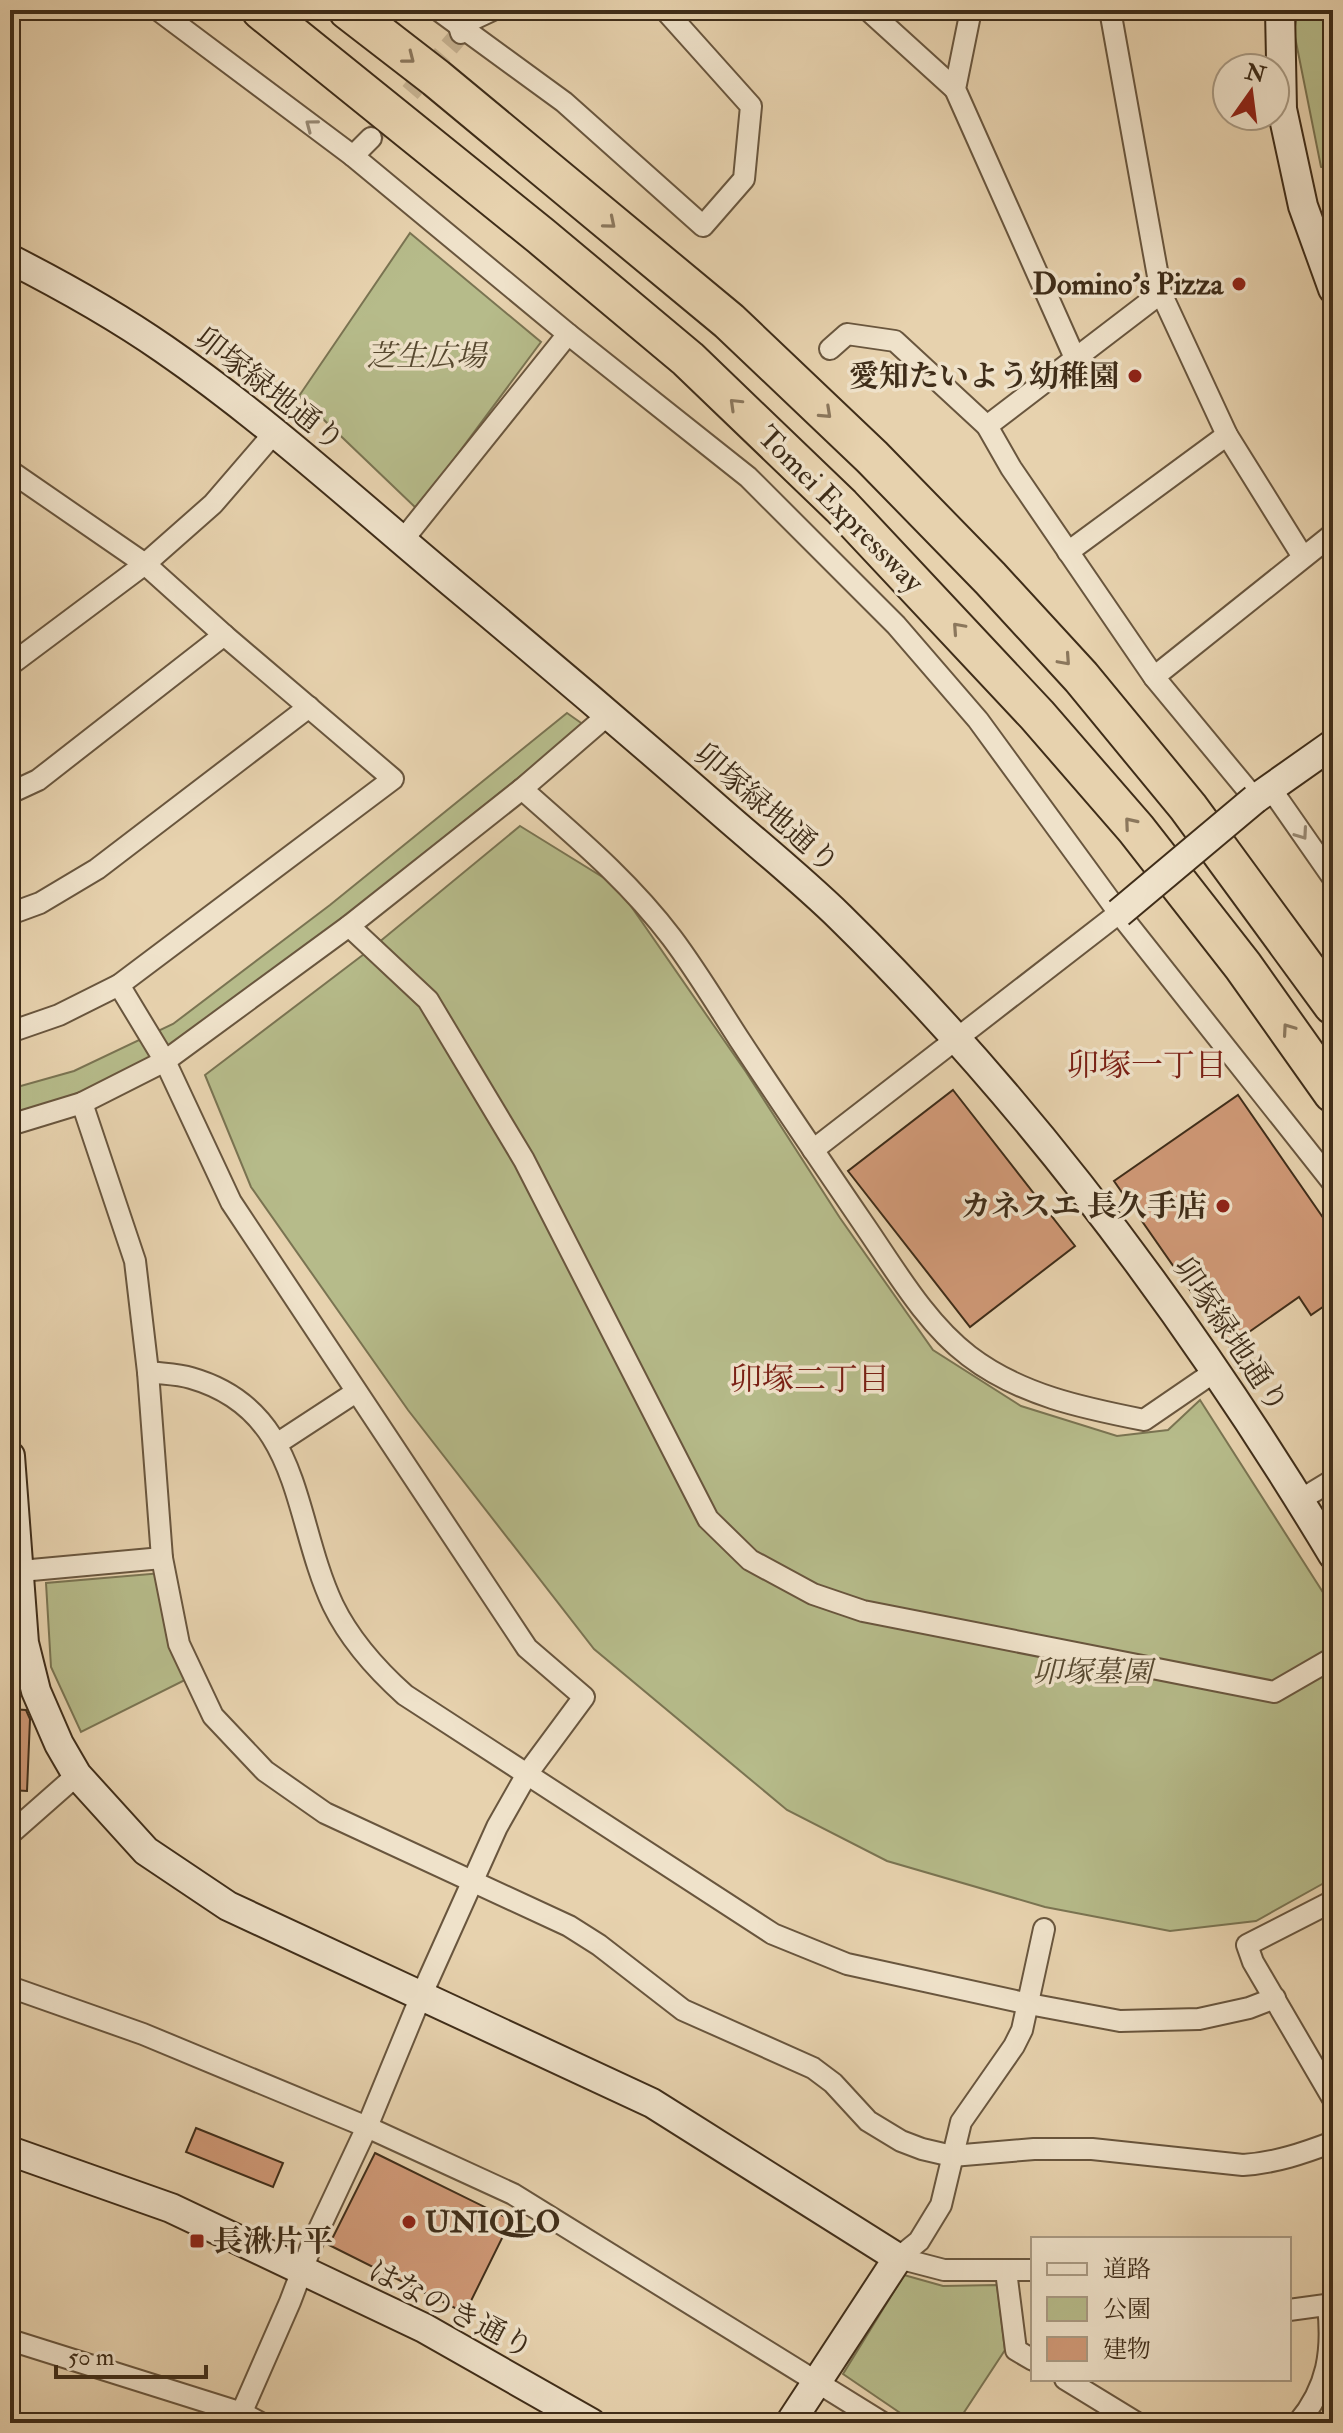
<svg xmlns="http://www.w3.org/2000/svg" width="1343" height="2433" viewBox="0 0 1343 2433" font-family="'IM FELL Double Pica','Noto Serif JP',serif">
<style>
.green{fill:#b6bb8a;stroke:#7a7452;stroke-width:2}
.building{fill:#d09977;stroke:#3f2d19;stroke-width:2}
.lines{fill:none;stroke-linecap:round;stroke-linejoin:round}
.street-tunnel{stroke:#c5b190;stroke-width:20;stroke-dasharray:20 10;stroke-linecap:butt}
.street-casing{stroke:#69563e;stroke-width:24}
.secondary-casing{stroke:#3f2d19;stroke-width:32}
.highway-casing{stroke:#3f2d19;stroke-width:42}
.street{stroke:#efe2ca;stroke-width:20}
.secondary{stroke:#efe2ca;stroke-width:28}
.highway{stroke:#e7d2ae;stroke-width:38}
.secondary-bridge-casing{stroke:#3f2d19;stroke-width:32;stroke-linecap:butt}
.secondary-bridge{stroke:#efe2ca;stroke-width:28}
.oneway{stroke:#8b775c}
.oneway2{stroke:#978872}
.poi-dot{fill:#8f2418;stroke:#efe2ca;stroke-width:3}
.labels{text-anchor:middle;stroke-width:7;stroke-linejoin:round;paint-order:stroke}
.poi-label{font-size:30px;font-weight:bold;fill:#3f2d19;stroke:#efe2ca;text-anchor:end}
.park-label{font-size:30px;font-style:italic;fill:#574930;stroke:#efe2ca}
.street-label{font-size:30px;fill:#3f2d19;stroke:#efe2ca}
.neighbourhood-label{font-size:32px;fill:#7a1f14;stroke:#efe2ca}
</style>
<rect width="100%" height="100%" fill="#e7d2ae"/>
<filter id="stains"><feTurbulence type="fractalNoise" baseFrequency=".0025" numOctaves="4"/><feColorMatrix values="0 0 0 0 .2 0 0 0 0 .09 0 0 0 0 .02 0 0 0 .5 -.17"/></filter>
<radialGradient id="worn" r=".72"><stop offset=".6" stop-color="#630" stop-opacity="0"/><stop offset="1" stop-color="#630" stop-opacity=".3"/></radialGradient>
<g class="green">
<path d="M1298,10H1333V169L1321,167L1294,32Z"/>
<path d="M410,233L541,342L417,509L299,396Z"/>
<path d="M567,713L584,725L341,920L181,1043L81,1095L10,1114V1089L74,1071L173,1024L330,905Z"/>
<path d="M520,826L617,886L746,1072L840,1218L933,1350L1021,1406L1117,1436L1168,1430L1200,1400L1333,1608V1878L1256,1921L1170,1931L1045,1907L887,1861L787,1810L594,1649L408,1410L251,1187L205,1075L372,948Z"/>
<path d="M162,1573L191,1677L81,1732L51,1667L46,1583Z"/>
<path d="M904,2275L943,2286L997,2285L1005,2350L957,2423H915L843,2374Z"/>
</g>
<g class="building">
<path d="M953,1090L1075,1246L970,1327L848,1171Z"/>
<path d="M1238,1095L1333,1232V1300L1311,1315L1299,1297L1229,1346L1114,1181Z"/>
<path d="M10,1709L26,1710L30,1719L27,1791L10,1790Z"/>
<path d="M196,2128L283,2163L273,2187L186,2152Z"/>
<path d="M375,2153L511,2220L465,2313L329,2245Z"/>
</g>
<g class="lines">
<path class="street-tunnel" d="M371,138L461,33"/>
<defs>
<g id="street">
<path d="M158,10L353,156L371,138"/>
<path d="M438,10L564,102L703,226L744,179L751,106L665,10"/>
<path d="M868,10L955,89"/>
<path d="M971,10L955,89L1075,358"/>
<path d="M1110,10L1161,293L1227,435L1303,557"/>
<path d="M461,33L459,26L493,10"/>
<path d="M353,156L568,334L748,477L896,625L978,720L1119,913L1333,1183"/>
<path d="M830,349L847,334L895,341L987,426L1011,468L1154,677L1255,799"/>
<path d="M987,426L1161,293"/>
<path d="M10,471L145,564L224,635L393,779L119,985L59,1015L10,1032"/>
<path d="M402,541L568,334"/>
<path d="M1068,552L1227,435"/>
<path d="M10,665L145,564L213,504L275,432"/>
<path d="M1154,677L1333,534"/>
<path d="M522,789C575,836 629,881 672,938C696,970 717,1005 739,1039C781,1103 824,1166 867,1229C897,1273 927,1324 969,1356C1020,1395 1083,1408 1144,1420L1217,1370"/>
<path d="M1271,789L1333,878"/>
<path d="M10,793L38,780L224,635"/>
<path d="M10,914L40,903L97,869L309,707"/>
<path d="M349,926L428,1000L524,1160L708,1519L750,1560L813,1594L863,1611L1274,1692L1333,1658"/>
<path d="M119,985L165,1061L231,1202L527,1648L584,1697L527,1774L497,1827L421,1996L367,2127L312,2244L290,2302L237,2423"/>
<path d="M82,1103L135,1261L148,1372L162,1558L179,1644L213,1716L265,1771L325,1813L569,1926L599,1945L683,2010L813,2068L833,2083L868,2121L901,2141L922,2149L952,2156L1034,2149H1092L1243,2165C1275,2163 1304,2153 1333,2142"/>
<path d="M10,1125L82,1103L165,1061L349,926L522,789L609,714"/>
<path d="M813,1150L1119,913"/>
<path d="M148,1372C162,1374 178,1374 191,1378C303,1410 292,1518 333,1605C350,1640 376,1669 405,1695L773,1934L847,1964L1029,2004L1120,2021L1199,2019L1249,2008L1275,1998"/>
<path d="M278,1443L356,1392"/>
<path d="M1300,1500L1333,1480"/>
<path d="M10,1572L162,1558"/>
<path d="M10,1834L77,1775"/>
<path d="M1333,1901L1247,1945L1253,1962L1333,2099"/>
<path d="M10,1987L143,2034L367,2127L513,2194L883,2423"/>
<path d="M898,2258L919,2241L941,2205L961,2122L1014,2046L1022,2030L1044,1929"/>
<path d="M898,2258L944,2270H1033"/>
<path d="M1006,2271L1016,2350L1033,2360"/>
<path d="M1289,2310L1333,2304"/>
<path d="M10,2340L242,2413L261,2423"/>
<path d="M1065,2379L1137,2423"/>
<path d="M1298,2423C1328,2387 1333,2351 1328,2306"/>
</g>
<g id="secondary">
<path d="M1280,10L1282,109L1303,206L1333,289"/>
<path d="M10,259C63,286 115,315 164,349C267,420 360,506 456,586C545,660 633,735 720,811C760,846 802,880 840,917C1033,1106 1194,1324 1333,1555"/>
<path d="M1255,799L1333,744"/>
<path d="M10,1456L24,1643L36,1691L59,1744L77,1775L146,1851L228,1906L652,2103L898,2258L790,2423"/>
<path d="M10,2151L171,2208L424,2328L591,2423"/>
</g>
<g id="highway">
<path d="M261,10L541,236L688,359L841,506L1037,715L1136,829L1243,966L1333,1093"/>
<path d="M348,10L436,78L729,321L872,457L990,578L1081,677L1188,807L1333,1005"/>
</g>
</defs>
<use href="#street" class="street-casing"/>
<use href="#secondary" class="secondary-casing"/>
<use href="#highway" class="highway-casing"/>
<use href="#street" class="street"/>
<use href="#secondary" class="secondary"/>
<use href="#highway" class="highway"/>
<defs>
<path id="secondary-bridge" d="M1119,913L1255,799"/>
</defs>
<use href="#secondary-bridge" class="secondary-bridge-casing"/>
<use href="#secondary-bridge" class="secondary-bridge"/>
</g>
<defs><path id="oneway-chevron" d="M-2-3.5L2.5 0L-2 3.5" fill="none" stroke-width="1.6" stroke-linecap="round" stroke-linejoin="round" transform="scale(2)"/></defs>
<g class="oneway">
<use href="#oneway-chevron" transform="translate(409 58) rotate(38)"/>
<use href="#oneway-chevron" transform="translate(610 223) rotate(40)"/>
<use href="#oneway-chevron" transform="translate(735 404) rotate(-136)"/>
<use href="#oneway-chevron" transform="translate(826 413) rotate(43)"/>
<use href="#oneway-chevron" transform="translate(958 628) rotate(-132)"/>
<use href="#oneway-chevron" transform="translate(1065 660) rotate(48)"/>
<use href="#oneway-chevron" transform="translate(1130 823) rotate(-130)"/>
<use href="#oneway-chevron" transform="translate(1288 1029) rotate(-125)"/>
</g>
<g class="oneway2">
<use href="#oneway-chevron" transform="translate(311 125) rotate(-143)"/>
<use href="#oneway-chevron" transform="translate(1302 834) rotate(55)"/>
</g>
<g class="poi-dot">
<circle cx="1239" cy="284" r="8"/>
<circle cx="1135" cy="376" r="8"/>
<circle cx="1223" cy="1206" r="8"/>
<circle cx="409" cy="2222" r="8"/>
<rect x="189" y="2233" width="16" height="16" rx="4"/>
</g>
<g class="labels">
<g class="poi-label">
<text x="1223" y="294">Domino's Pizza</text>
<text x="1119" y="386">愛知たいよう幼稚園</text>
<text x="1207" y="1216">カネスエ 長久手店</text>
<text x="425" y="2232" text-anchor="start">UNIQLO</text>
<text x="213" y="2251" text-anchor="start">長湫片平</text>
</g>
<g class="park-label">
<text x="426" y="366">芝生広場</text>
<text x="1092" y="1682">卯塚墓園</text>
</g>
<g class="street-label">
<text transform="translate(270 389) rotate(38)" y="10">卯塚緑地通り</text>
<text transform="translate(841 509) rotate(45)" y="10">Tomei Expressway</text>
<text transform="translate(767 808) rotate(41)" y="10">卯塚緑地通り</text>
<text transform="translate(1231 1335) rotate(56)" y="10">卯塚緑地通り</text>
<text transform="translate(451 2309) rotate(27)" y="10">はなのき通り</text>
</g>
<g class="neighbourhood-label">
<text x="1147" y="1076">卯塚一丁目</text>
<text x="810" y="1390">卯塚二丁目</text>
</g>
</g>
<rect width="1343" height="2433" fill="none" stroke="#e7d2ae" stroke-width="40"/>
<rect x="12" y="12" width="1319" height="2409" fill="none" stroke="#3f2d19" stroke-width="4"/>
<rect x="20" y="20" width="1303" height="2393" fill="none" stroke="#3f2d19" stroke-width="2"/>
<rect x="1031" y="2237" width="260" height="144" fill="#efe2ca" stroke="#a99a83" stroke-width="2"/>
<rect x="1047" y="2263" width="40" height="12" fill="#efe2ca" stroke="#a99a83" stroke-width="2"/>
<text x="1103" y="2277" font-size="24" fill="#3f2d19">道路</text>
<rect x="1047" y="2297" width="40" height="24" fill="#b6bb8a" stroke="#a99a83" stroke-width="2"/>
<text x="1103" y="2317" font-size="24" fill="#3f2d19">公園</text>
<rect x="1047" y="2337" width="40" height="24" fill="#d09977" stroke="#a99a83" stroke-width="2"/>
<text x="1103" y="2357" font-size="24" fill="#3f2d19">建物</text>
<g transform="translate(1251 92) rotate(14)"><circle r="38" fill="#efe2ca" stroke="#a99a83" stroke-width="2"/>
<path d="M0-6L14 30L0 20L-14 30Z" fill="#8f2418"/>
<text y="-12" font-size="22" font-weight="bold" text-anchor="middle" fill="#3f2d19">N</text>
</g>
<path d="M56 2365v12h150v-12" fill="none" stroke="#3f2d19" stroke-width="4"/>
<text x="68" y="2365" font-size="24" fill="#3f2d19" stroke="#efe2ca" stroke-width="6" paint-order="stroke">50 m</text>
<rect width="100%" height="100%" filter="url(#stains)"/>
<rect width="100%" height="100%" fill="url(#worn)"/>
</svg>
